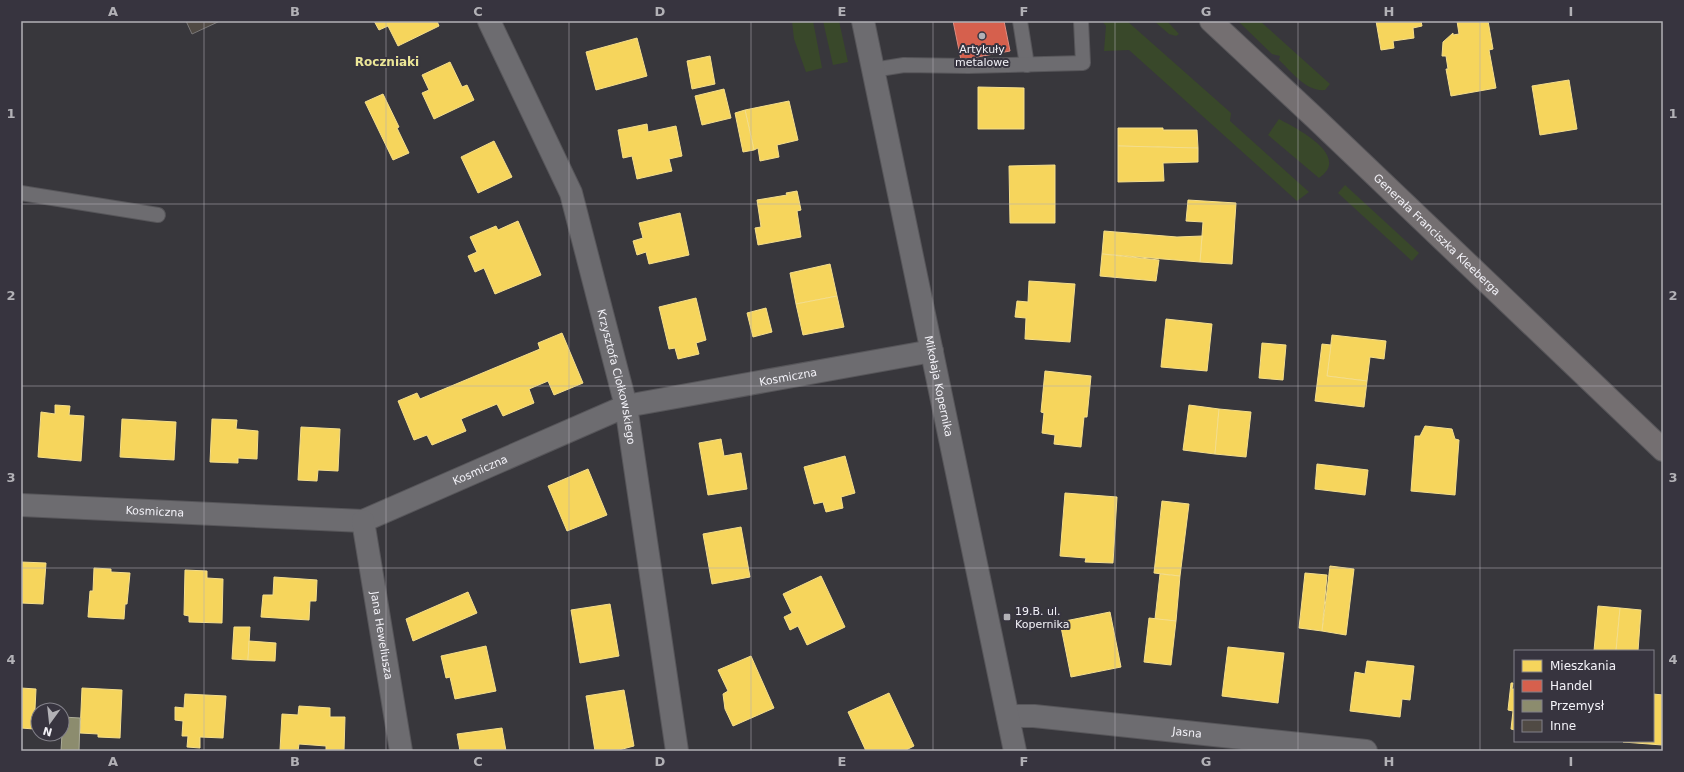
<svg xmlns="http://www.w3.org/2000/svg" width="1684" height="772" viewBox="0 0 1684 772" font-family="'DejaVu Sans',sans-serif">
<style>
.green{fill:#39482a}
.homes{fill:#f6d55c;stroke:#f5de8b}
.shops{fill:#d6604d;stroke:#df8c80}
.industry{fill:#8c8c6e;stroke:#abab97}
.building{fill:#504a44;stroke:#797777}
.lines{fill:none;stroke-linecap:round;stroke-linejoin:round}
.service-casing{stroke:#57565a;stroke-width:16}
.minor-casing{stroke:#57565a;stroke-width:24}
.tertiary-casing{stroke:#57565a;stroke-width:24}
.secondary-casing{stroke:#57565a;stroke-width:24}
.service{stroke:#6d6c70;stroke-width:14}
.minor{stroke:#6d6c70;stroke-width:22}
.tertiary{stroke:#6d6c70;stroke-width:22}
.secondary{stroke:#746f71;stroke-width:22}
.grid{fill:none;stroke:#b2b1b6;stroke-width:1;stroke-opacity:0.55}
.poi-dot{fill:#b2b1b6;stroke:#37343f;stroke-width:1.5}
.labels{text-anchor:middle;stroke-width:4;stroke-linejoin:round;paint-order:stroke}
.poi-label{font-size:11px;fill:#f3f2f8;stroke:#37343f}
.street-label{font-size:11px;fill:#f3f2f8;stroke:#37343f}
.neighbourhood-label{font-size:12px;font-weight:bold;fill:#ebe697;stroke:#37343f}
.neatline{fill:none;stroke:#b2b1b6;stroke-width:1.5}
.grid-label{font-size:13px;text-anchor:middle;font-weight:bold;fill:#b2b1b6}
</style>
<rect width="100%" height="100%" fill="#38373c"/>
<g class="green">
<path d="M792,21H813L822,68L806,72L794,39Z"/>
<path d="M823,21H839L848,62L833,65Z"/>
<path d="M1102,21H1127L1231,113L1230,121L1309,192L1297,201L1129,50L1104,51L1106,26Z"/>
<path d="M1154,21H1167L1179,34L1176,36L1169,34Z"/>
<path d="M1238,21H1260L1330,84L1325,90C1306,92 1292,72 1279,60L1280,56L1272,54Z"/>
<path d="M1279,119C1296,128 1352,156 1319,178L1268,135Z"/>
<path d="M1345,185L1419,253L1412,261L1338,193Z"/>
</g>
<g class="homes">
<path d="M374,21H437L439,26L398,46L388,26L379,30Z"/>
<path d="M1376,21H1421L1422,26L1413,28L1414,38L1393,41L1394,48L1381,50Z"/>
<path d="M1457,21H1488L1493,49L1489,50L1496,88L1451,96L1446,69H1448L1446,56H1442L1443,42L1453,33V35L1459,34Z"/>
<path d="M637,38L647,76L596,90L586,52Z"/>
<path d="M710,56L715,84L692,89L687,61Z"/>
<path d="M450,62L462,87L467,85L474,100L434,119L422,93L429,90L422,75Z"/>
<path d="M1569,80L1577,129L1540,135L1532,86Z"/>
<path d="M978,87L1024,88V129H978Z"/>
<path d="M724,89L731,118L702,125L695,96Z"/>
<path d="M383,94L399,127L397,128L409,153L393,160L365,102Z"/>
<path d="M789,101L798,140L777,145L779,157L760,161L758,148L754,150L745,110Z"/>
<path d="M745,110L754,150L743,152L735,113Z"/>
<path d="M647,124L648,132L676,126L682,156L669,159L672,171L637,179L632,156L623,158L618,130Z"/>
<path d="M1118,128H1163V130H1197L1198,148L1118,146Z"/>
<path d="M494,141L512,177L478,193L461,157Z"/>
<path d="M1118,146L1198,148V162L1163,163L1164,181L1118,182Z"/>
<path d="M1055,165V223H1010L1009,166Z"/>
<path d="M797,191L801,210L797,211L801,237L758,245L755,228L761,227L757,200L787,195L786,193Z"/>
<path d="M1188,200L1236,203L1232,264L1200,262L1203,222L1186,221Z"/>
<path d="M680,213L689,255L649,264L646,252L637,255L633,241L643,238L639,223Z"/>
<path d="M518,221L541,275L495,294L484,268L475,272L468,256L477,252L470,237L496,226L498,230Z"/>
<path d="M1104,231L1177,237L1202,236L1200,262L1102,254Z"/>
<path d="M1102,254L1159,260L1156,281L1100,276Z"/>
<path d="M830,264L837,296L796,304L790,273Z"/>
<path d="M1029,281L1075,284L1070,342L1025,339L1026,318L1015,317L1017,301L1028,302Z"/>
<path d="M837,296L844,327L803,335L796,304Z"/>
<path d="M696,298L706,340L696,343L699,354L678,359L675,348L669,349L659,307Z"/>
<path d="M766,308L772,332L753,337L747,313Z"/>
<path d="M1166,319L1212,324L1207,371L1161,367Z"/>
<path d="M562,333L583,383L554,395L548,381L529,389L534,403L503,416L497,404L461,419L466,431L432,445L427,435L414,440L398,401L417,393L420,399L540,349L538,343Z"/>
<path d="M1332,335L1386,341L1384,359L1370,357L1367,381L1327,376Z"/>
<path d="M1262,343L1286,345L1283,380L1259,378Z"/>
<path d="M1322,344L1331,345L1327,376L1367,381L1364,407L1315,401Z"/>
<path d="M1045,371L1091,376L1087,417H1084L1081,447L1054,444L1055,435L1042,433L1044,413L1041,412Z"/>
<path d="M55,405L70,406L69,415L84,416L81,461L38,457L41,412L55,414Z"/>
<path d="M1189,405L1219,409L1215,454L1183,450Z"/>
<path d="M1219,409L1251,412L1246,457L1215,454Z"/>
<path d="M122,419L176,422L174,460L120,457Z"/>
<path d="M212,419L237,420L236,429L258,431L257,459L238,458V463L210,462Z"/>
<path d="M1425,426L1452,429L1455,439L1459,440L1455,495L1411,491L1415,436H1420Z"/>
<path d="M301,427L340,429L338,471L318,470L317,481L298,480Z"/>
<path d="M721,439L724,456L741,453L747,489L708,495L699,443Z"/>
<path d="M845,456L855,493L841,497L843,508L826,512L823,502L814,504L804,467Z"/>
<path d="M1317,464L1368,470L1365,495L1315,489Z"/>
<path d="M588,469L607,515L567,531L548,486Z"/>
<path d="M1065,493L1117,497L1113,563L1085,562L1086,558L1060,556Z"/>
<path d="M1162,501L1189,504L1180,576L1154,573Z"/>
<path d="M741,527L750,577L712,584L703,534Z"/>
<path d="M21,562L46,563L43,604L21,603Z"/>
<path d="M1330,566L1354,569L1346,635L1322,631Z"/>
<path d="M94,568L111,569V572L130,573L127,604H125L124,619L88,617L90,591H93Z"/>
<path d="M185,570L207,571V578L223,579L222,623L189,622V616L184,615Z"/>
<path d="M1305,573L1327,575L1322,631L1299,628Z"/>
<path d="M1160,574L1180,576L1176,621L1155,619Z"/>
<path d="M821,576L845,627L807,645L798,626L790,630L784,617L792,613L783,594Z"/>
<path d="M274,577L317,580L316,601H310L309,620L261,617L263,595H273Z"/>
<path d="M468,592L477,613L413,641L406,619Z"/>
<path d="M610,604L619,656L580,663L571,610Z"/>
<path d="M1598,606L1620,608L1616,651H1594Z"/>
<path d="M1620,608L1641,610L1638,651H1616Z"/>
<path d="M1110,612L1121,667L1071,677L1060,622Z"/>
<path d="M1149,618L1176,621L1171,665L1144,662Z"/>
<path d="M234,627H250L248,660L232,659Z"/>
<path d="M249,641L276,643L275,661L248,660Z"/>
<path d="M486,646L496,691L455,699L450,677L446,678L441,656Z"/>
<path d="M1228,647L1284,653L1278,703L1222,696Z"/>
<path d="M751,656L774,708L733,726L725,709L723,694L728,691L718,670Z"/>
<path d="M1367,661L1414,666L1410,700L1402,699L1400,717L1350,711L1355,672L1365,674Z"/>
<path d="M1511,683H1513L1512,689H1515V730L1511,729L1513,711L1508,710Z"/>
<path d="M21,688L36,689L34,729L21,728Z"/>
<path d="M82,688L122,690L120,738L98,737V734L80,733Z"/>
<path d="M624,690L634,746L615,751H595L586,696Z"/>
<path d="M889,693L914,746L904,751H866L848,712Z"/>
<path d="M185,694L226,696L223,738L200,737V748L187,747L188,736H182L183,721L175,720V707L184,708Z"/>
<path d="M1653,694L1663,695L1662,745L1623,742L1653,741Z"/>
<path d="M299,706L330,708V717H345L344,751H326V746L299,744L298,751L280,750L282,714L298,715Z"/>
<path d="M502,728L506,751H460L457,734Z"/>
</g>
<path class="shops" d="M953,21H1004L1010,51L961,60Z"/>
<path class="industry" d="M63,717L80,718L79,751H61Z"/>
<path class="building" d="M186,21H220L192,34Z"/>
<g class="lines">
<defs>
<g id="service">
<path d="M1020,21L1027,65"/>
<path d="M873,70L904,65L968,66L1083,63L1081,21"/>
<path d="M21,193L158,215"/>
</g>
<g id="minor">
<path id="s1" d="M489,21L571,193L626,406L677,751"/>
<path id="s2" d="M21,505L363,521L626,406L932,351"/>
<path id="s3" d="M363,521L401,751"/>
<path id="s4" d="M1008,716H1034L1366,751"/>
</g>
<g id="tertiary">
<path id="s5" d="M863,21L1015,751"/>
</g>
<g id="secondary">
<path id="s6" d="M1211,21L1315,118L1663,450"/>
</g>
</defs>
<use href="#service" class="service-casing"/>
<use href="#minor" class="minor-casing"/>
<use href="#tertiary" class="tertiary-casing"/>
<use href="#secondary" class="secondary-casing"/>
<use href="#service" class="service"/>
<use href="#minor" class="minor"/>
<use href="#tertiary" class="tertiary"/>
<use href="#secondary" class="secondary"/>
</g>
<path class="grid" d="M204,21V751M386,21V751M569,21V751M751,21V751M933,21V751M1115,21V751M1298,21V751M1480,21V751M21,204H1663M21,386H1663M21,568H1663"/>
<g class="poi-dot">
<circle cx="982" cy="36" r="4"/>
<rect x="1003" y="613" width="8" height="8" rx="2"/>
</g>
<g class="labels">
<g class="poi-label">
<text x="982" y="53">Artykuły<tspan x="982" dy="13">metalowe</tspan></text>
<text x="1015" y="615" text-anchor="start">19.B. ul.<tspan x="1015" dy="13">Kopernika</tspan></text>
</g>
<g class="street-label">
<text dy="4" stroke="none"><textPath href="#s6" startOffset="311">Generała Franciszka Kleeberga</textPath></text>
<text dy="4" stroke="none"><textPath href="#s2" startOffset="794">Kosmiczna</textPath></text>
<text dy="4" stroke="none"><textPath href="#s1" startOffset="380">Krzysztofa Ciołkowskiego</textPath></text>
<text dy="4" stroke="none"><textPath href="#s5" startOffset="373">Mikołaja Kopernika</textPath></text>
<text dy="4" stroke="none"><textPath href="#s2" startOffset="470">Kosmiczna</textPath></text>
<text dy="4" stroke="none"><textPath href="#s2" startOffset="134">Kosmiczna</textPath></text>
<text dy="4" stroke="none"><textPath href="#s3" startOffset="116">Jana Heweliusza</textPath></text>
<text dy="4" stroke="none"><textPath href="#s4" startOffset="180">Jasna</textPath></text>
</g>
<g class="neighbourhood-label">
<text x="387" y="66">Roczniaki</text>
</g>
</g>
<rect width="1684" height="772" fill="none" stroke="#37343f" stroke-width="44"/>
<rect x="1514" y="650" width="140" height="92" fill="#37343f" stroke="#828089"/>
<rect x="1522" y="660" width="20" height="12" fill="#f6d55c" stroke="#828089"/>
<text x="1550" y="670" font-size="12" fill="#f3f2f8">Mieszkania</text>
<rect x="1522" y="680" width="20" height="12" fill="#d6604d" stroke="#828089"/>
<text x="1550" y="690" font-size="12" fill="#f3f2f8">Handel</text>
<rect x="1522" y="700" width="20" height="12" fill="#8c8c6e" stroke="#828089"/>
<text x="1550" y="710" font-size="12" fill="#f3f2f8">Przemysł</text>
<rect x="1522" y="720" width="20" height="12" fill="#504a44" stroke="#828089"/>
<text x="1550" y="730" font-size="12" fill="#f3f2f8">Inne</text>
<g transform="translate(50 722) rotate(195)"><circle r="19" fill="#37343f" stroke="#828089"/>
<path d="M0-3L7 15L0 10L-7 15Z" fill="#b2b1b6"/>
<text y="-6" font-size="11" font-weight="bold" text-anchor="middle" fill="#f3f2f8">N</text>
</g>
<rect x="22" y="22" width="1640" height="728" class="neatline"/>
<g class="grid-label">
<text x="113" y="16">A</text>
<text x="295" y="16">B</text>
<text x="478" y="16">C</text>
<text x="660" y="16">D</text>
<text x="842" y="16">E</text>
<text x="1024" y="16">F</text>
<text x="1206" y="16">G</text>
<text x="1389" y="16">H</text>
<text x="1571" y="16">I</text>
<text x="11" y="118">1</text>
<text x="1673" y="118">1</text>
<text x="11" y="300">2</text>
<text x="1673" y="300">2</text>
<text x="11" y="482">3</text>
<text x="1673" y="482">3</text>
<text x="11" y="664">4</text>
<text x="1673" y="664">4</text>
<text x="113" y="766">A</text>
<text x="295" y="766">B</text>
<text x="478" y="766">C</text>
<text x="660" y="766">D</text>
<text x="842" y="766">E</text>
<text x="1024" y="766">F</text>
<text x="1206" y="766">G</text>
<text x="1389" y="766">H</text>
<text x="1571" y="766">I</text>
</g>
</svg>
